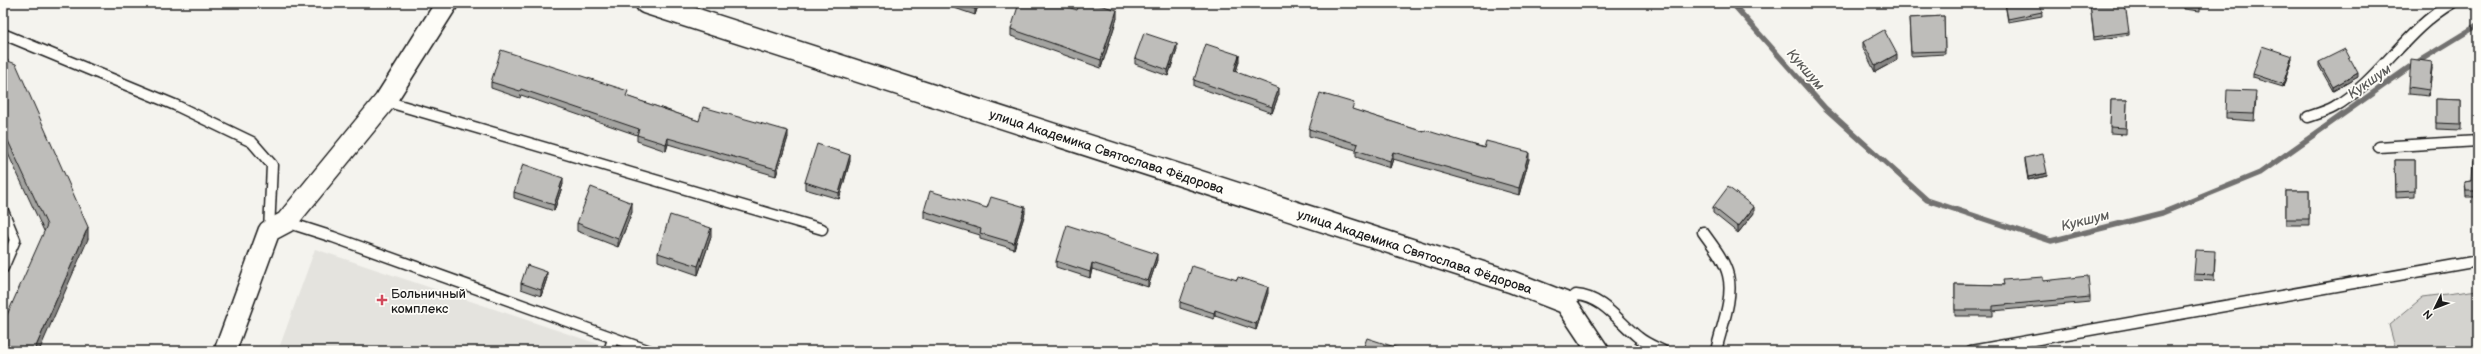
<svg xmlns="http://www.w3.org/2000/svg" width="2481" height="354" viewBox="0 0 2481 354" font-family="'Balsamiq Sans',sans-serif">
<style>
.built{fill:#e4e3de}
.green{fill:#d4d3cf;stroke:#787876}
.lines{fill:none;stroke-linecap:round;stroke-linejoin:round}
.stream{stroke:#72716f;stroke-width:5.5}
.service-casing{stroke:#1c1c1c;stroke-width:13}
.minor-casing{stroke:#1c1c1c;stroke-width:24}
.service{stroke:#fdfcf7;stroke-width:10}
.minor{stroke:#fdfcf7;stroke-width:21}
.wall{fill:#a3a3a0;stroke:#1c1c1c}
.shaded-wall{fill:#858482;stroke:#1c1c1c}
.building{fill:#bebdba;stroke:#1c1c1c}
.poi-dot{fill:#d1495b;stroke:#fdfcf7;stroke-width:1.5}
.labels{text-anchor:middle;stroke-width:3.5;stroke-linejoin:round;paint-order:stroke}
.street-label{font-size:13px;fill:#1c1c1c;stroke:#fdfcf7}
.poi-label{font-size:13px;fill:#1c1c1c;stroke:#fdfcf7;text-anchor:start}
.water-label{font-size:14px;font-style:italic;fill:#5c5c5a;stroke:#fdfcf7}
</style>
<rect width="100%" height="100%" fill="#f4f3ee"/>
<filter id="ink" filterUnits="userSpaceOnUse"><feTurbulence type="fractalNoise" baseFrequency=".025" numOctaves="2"/><feDisplacementMap in="SourceGraphic" scale="8" xChannelSelector="R" yChannelSelector="G"/><feConvolveMatrix kernelMatrix="1 2 1 2 8 2 1 2 1" color-interpolation-filters="sRGB"/></filter>
<g filter="url(#ink)">
<path class="built" d="M315,249L619,351H278Z"/>
<path class="green" d="M2478,290V351H2396L2389,325L2423,297Z"/>
<g class="lines">
<path class="stream" d="M1732,3L1825,108L1927,200L2051,241L2162,213L2260,173L2411,66L2478,25"/>
<defs>
<g id="service">
<path d="M3,34L175,105L252,142L272,165L269,231"/>
<path d="M385,101L822,229"/>
<path d="M2308,117C2317,114 2327,111 2334,107C2379,81 2406,29 2452,3"/>
<path d="M2378,147L2478,141"/>
<path d="M3,211L15,240L3,268"/>
<path d="M286,222L333,237L650,351"/>
<path d="M1703,232C1712,245 1724,259 1728,275C1734,298 1721,328 1716,351"/>
<path d="M1566,303L1576,295C1603,297 1618,321 1638,337C1645,343 1655,347 1663,351"/>
<path d="M609,351L613,339"/>
<path d="M1971,351L2478,261"/>
</g>
<g id="minor">
<path d="M646,3L1512,282L1566,303L1598,351"/>
<path d="M225,351L269,231L286,222L385,101L447,3"/>
</g>
</defs>
<use href="#service" class="service-casing"/>
<use href="#minor" class="minor-casing"/>
<use href="#service" class="service"/>
<use href="#minor" class="minor"/>
</g>
<g class="wall">
<path d="M940,3H979L975,15Z"/>
<path d="M1787,3H1795L1791,7Z"/>
<path d="M2005,3H2041L2042,16L2008,22Z"/>
<path d="M2090,3L2129,32V35L2094,40Z"/>
<path d="M2184,3H2200V11L2184,9Z"/>
<path d="M1077,10L1117,18L1101,68L1011,36V29Z"/>
<path d="M1944,16L1945,54L1911,56L1909,18Z"/>
<path d="M1863,42L1897,60L1875,72L1863,48Z"/>
<path d="M1177,50L1168,76L1135,64V58Z"/>
<path d="M3,59L88,239L44,231L3,143Z"/>
<path d="M2292,59L2283,87L2253,78V74Z"/>
<path d="M1239,61L1236,72L1279,94L1272,113L1194,86V80Z"/>
<path d="M2319,62L2358,77L2333,91L2319,66Z"/>
<path d="M2432,68L2429,96L2409,94V87Z"/>
<path d="M491,82L628,97L699,121L788,137L776,176L668,144L666,151L637,141V135L521,95L520,98L491,88Z"/>
<path d="M2256,98L2254,121L2226,119V113Z"/>
<path d="M2436,99L2461,100V130L2436,129Z"/>
<path d="M2111,100H2127L2126,134L2110,133Z"/>
<path d="M1354,110L1424,132L1529,159L1519,195L1393,159L1390,168L1356,157V150L1309,136V129Z"/>
<path d="M2025,158L2047,176L2028,180L2025,162Z"/>
<path d="M2395,160H2415V197L2396,198Z"/>
<path d="M850,161L839,199L805,189V182Z"/>
<path d="M2478,161V197H2466L2465,182L2472,181Z"/>
<path d="M563,184L554,211L514,198V192Z"/>
<rect x="2286" y="191" width="23" height="34"/>
<path d="M1713,207L1754,213L1738,233L1713,213Z"/>
<path d="M987,208L1025,213L1014,249L980,239V235L924,218V211Z"/>
<path d="M632,212L618,247L577,231V223Z"/>
<path d="M711,237L698,275L658,261V253Z"/>
<path d="M2215,258L2214,281L2194,280V274Z"/>
<path d="M1157,260L1148,287L1092,269L1090,278L1056,267V261Z"/>
<path d="M547,278L541,296L521,289V283Z"/>
<path d="M1237,280L1268,293L1256,330L1215,316L1214,319L1180,308V302Z"/>
<path d="M2043,281L2090,297V302L1993,311V316H1955V284L2003,285Z"/>
</g>
<g class="shaded-wall">
<path d="M977,3H979L975,15V9Z"/>
<path d="M1791,3H1795L1791,7Z"/>
<path d="M1117,10V18L1101,68V60Z"/>
<path d="M1177,44V50L1168,76V70Z"/>
<path d="M1897,54V60L1875,72V66Z"/>
<path d="M1239,55V61L1234,77V71Z"/>
<path d="M2292,56V59L2283,87V84Z"/>
<path d="M2432,62V68L2429,96V90Z"/>
<path d="M2358,73V77L2333,91V87Z"/>
<path d="M1279,88V94L1272,113V107Z"/>
<path d="M788,131V137L776,176V169Z"/>
<path d="M668,138V144L666,151V144Z"/>
<path d="M1393,152V159L1390,168V161Z"/>
<path d="M1529,152V159L1519,195V188Z"/>
<path d="M850,155V161L839,199V193Z"/>
<path d="M2047,173V176L2028,180V177Z"/>
<path d="M563,178V184L554,211V205Z"/>
<path d="M632,203V212L618,247V239Z"/>
<path d="M1025,207V213L1014,249V243Z"/>
<path d="M1754,207V213L1738,233V227Z"/>
<path d="M88,227V239L39,351H34Z"/>
<path d="M711,228V237L698,275V266Z"/>
<path d="M1157,254V260L1148,287V281Z"/>
<path d="M1092,263V269L1090,278V272Z"/>
<path d="M547,272V278L541,296V290Z"/>
<path d="M1268,287V293L1256,330V324Z"/>
<path d="M1215,310V316L1214,319V313Z"/>
</g>
<g class="building">
<path d="M958,3H977L975,9Z"/>
<path d="M1019,3H1055L1077,10L1080,3H1093L1117,10L1101,60L1011,29Z"/>
<path d="M2005,3H2041L2042,12L2008,19Z"/>
<path d="M2090,3H2125L2129,32L2094,37Z"/>
<path d="M2184,3H2200V5Z"/>
<path d="M1944,16L1945,51L1911,52L1909,18Z"/>
<path d="M1884,30L1897,54L1875,66L1863,42Z"/>
<path d="M1144,33L1177,44L1168,70L1135,58Z"/>
<path d="M1206,44L1239,55L1234,71L1279,88L1272,107L1194,80Z"/>
<path d="M2262,46L2292,56L2283,84L2253,74Z"/>
<path d="M2345,49L2358,73L2333,87L2319,62Z"/>
<path d="M501,50L628,91L626,96L699,121L703,107L788,131L776,169L668,138L666,144L637,135L639,129L521,89L520,91L491,82Z"/>
<path d="M3,59L16,64L88,227L34,351H3V324L47,225L3,130Z"/>
<path d="M2411,59L2432,62L2429,90L2409,87Z"/>
<path d="M2227,90L2256,91L2254,114L2226,113Z"/>
<path d="M1320,93L1354,103L1352,109L1424,132L1425,130L1484,148L1486,141L1529,152L1519,188L1393,152L1390,161L1356,150L1358,144L1309,129Z"/>
<path d="M2436,99L2461,100V124L2436,123Z"/>
<path d="M2111,100H2127L2126,128L2110,127Z"/>
<path d="M817,144L850,155L839,193L805,182Z"/>
<path d="M2043,154L2047,173L2028,177L2025,158Z"/>
<path d="M2395,160H2415V191L2396,192Z"/>
<path d="M2473,161H2478V191H2466L2465,182L2472,181Z"/>
<path d="M523,164L563,178L554,205L514,192Z"/>
<path d="M591,187L632,203L618,239L577,223Z"/>
<path d="M1728,187L1754,207L1738,227L1713,207Z"/>
<path d="M930,191L987,208L991,197L1025,207L1014,243L980,233L981,229L924,211Z"/>
<rect x="2286" y="191" width="23" height="28"/>
<path d="M670,215L711,228L698,266L658,253Z"/>
<path d="M1067,225L1157,254L1148,281L1092,263L1090,272L1056,261Z"/>
<path d="M2196,250L2215,251L2214,275L2194,274Z"/>
<path d="M527,265L547,272L541,290L521,283Z"/>
<path d="M1192,266L1237,280L1238,277L1268,287L1256,324L1215,310L1214,313L1180,302Z"/>
<path d="M2088,276L2090,297L1993,306V310H1955V284L2004,285L2003,280L2043,277V281Z"/>
<path d="M1367,338L1407,351H1362Z"/>
</g>
</g>
<path class="poi-dot" d="M380 294h4v4h4v4h-4v4h-4v-4h-4v-4h4z"/>
<g class="labels">
<g class="street-label">
<text transform="translate(1107 151) rotate(18)" y="5">улица Академика Святослава Фёдорова</text>
<text transform="translate(1415 251) rotate(18)" y="5">улица Академика Святослава Фёдорова</text>
</g>
<g class="poi-label">
<text x="391" y="298">Больничный<tspan x="391" dy="15">комплекс</tspan></text>
</g>
<g class="water-label">
<text transform="translate(1806 69) rotate(49)" y="5">Кукшум</text>
<text transform="translate(2369 81) rotate(-35)" y="5">Кукшум</text>
<text transform="translate(2085 220) rotate(-14)" y="5">Кукшум</text>
</g>
</g>
<rect width="2481" height="354" fill="none" stroke="#fdfcf7" stroke-width="16"/>
<rect x="8" y="8" width="2465" height="338" fill="none" stroke="#1c1c1c" stroke-width="1.5" filter="url(#ink)"/>
<g transform="translate(2435 308) rotate(227)" stroke="#fdfcf7" stroke-width="3" paint-order="stroke">
<path d="M0-3L7 15L0 10L-7 15Z" fill="#1c1c1c"/>
<text y="-6" font-size="11" font-weight="bold" text-anchor="middle" fill="#1c1c1c">N</text>
</g>
</svg>
